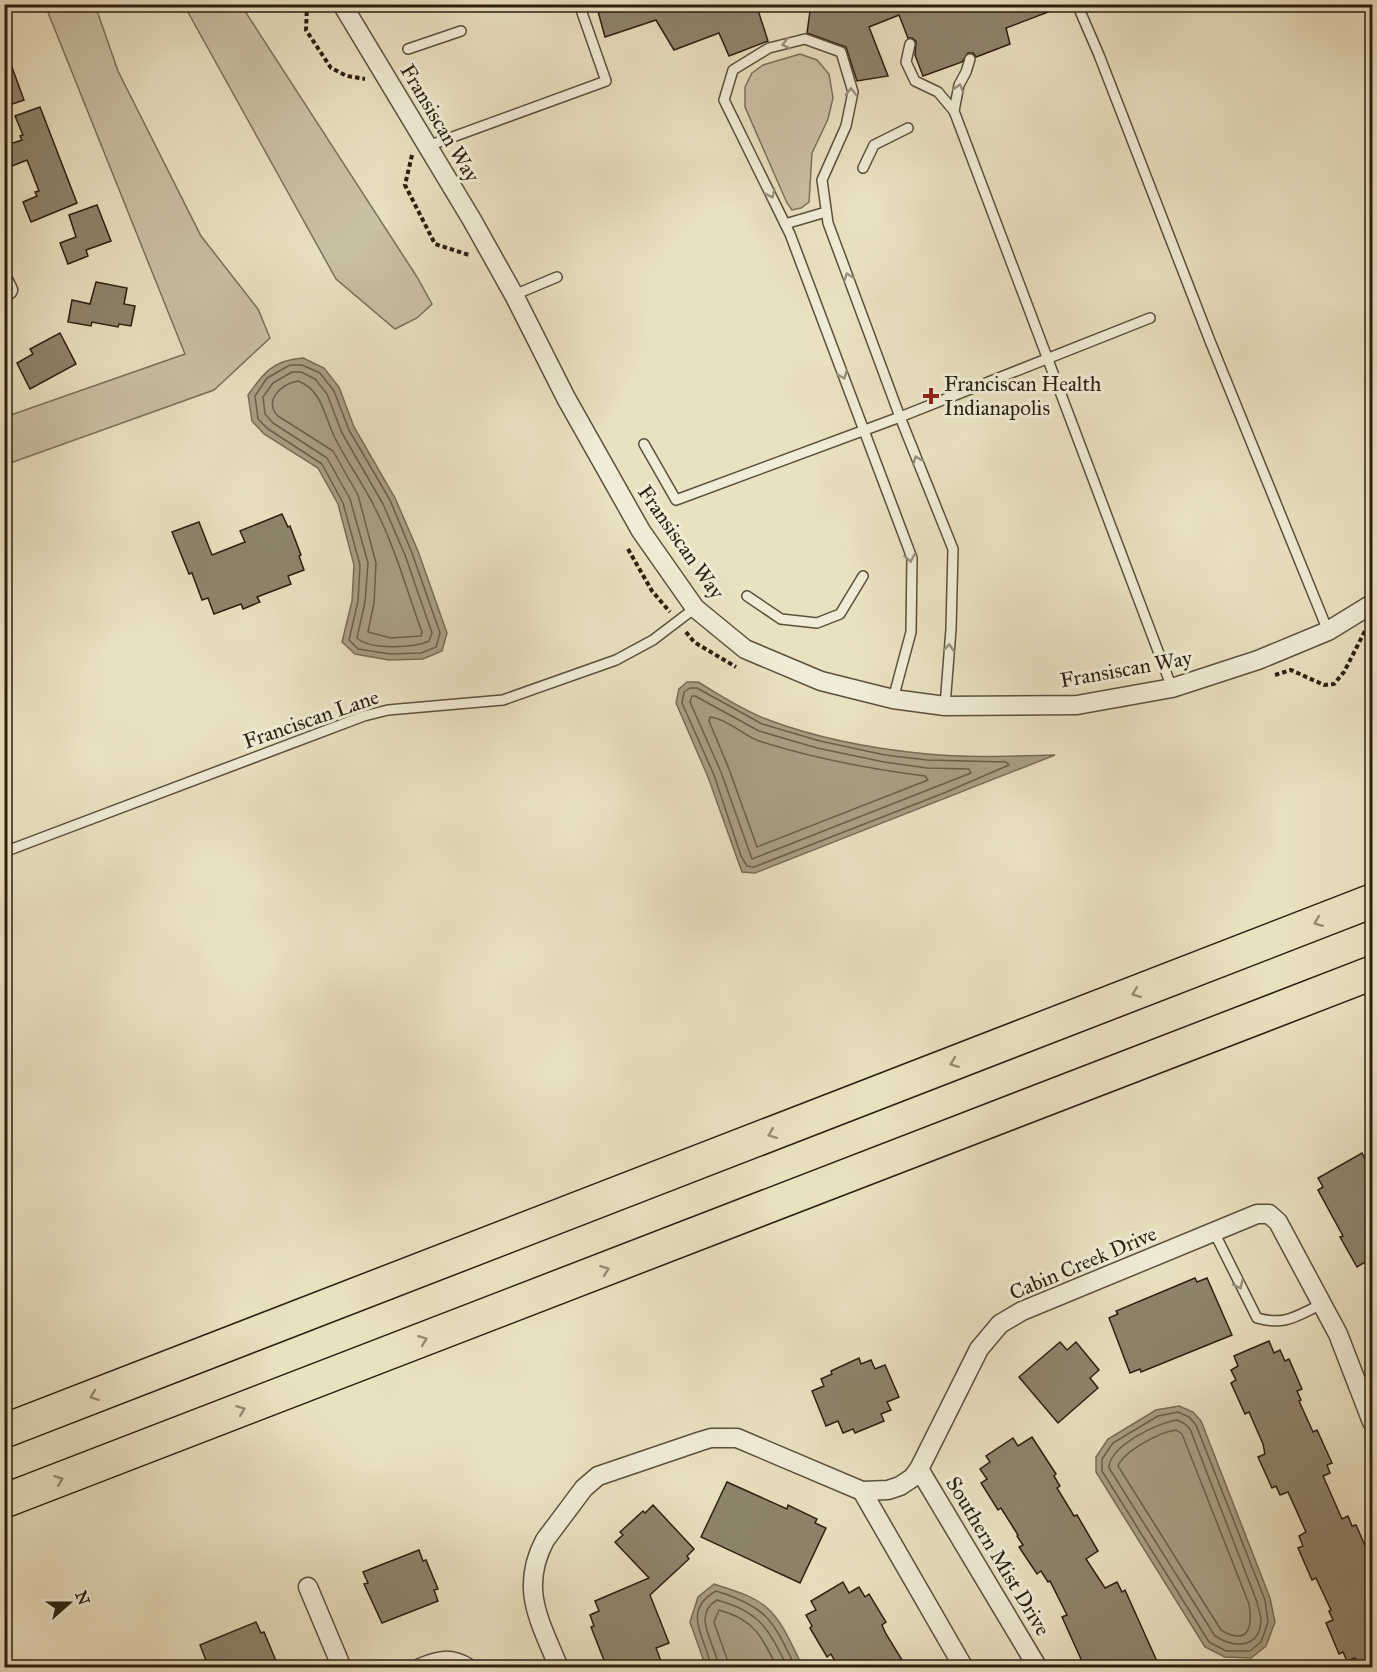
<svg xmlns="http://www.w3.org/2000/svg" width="1377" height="1672" viewBox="0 0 1377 1672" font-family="'IM FELL Great Primer',serif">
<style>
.green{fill:#cac0a3;stroke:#7a7059;stroke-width:1.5}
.water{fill:#a99f84;stroke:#776c55;stroke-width:1.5}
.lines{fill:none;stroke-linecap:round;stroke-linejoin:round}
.shore{stroke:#6a5f4a;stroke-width:1.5}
.building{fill:#8e846c;stroke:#2b1f0f;stroke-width:1.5}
.lane-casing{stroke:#5b503c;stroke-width:12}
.street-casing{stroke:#5b503c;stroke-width:21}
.highway-casing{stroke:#2b1f0f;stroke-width:36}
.path{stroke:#2b1f0f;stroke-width:4;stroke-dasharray:4.5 3;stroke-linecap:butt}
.lane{stroke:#f1ecd7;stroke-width:9}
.street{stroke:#f1ecd7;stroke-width:18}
.highway{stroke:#eae1c1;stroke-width:33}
.oneway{stroke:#98907d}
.oneway2{stroke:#948a71}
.poi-dot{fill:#8f2418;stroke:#f1ecd7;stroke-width:2}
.labels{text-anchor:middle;stroke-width:6;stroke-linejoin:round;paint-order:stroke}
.street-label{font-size:21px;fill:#2b1f0f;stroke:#f1ecd7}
.poi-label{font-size:21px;fill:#2b1f0f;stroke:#f1ecd7;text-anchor:start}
</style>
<rect width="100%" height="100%" fill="#eae1c1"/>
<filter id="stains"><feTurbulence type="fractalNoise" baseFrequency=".00333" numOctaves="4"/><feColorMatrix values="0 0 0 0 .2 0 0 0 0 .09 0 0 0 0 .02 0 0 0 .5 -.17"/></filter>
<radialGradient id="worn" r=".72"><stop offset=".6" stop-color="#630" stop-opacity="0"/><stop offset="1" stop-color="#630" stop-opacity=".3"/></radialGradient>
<g class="green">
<path d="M45,5H95L118,71L201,236L258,309L270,338L214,390L5,465V417L185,354Z"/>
<path d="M184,5H241L417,277L432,304L417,318L395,329L336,279Z"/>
<path d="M800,54L817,60L829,74L833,98L828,119L812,153L809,202L801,208L792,210L787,203L745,107V87L752,73L763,65Z"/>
</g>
<g class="water">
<path d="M303,358L324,368L339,387L354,427L395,498L418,551L447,633L442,651L423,659L389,660L355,654L342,642L352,601L354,565L338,504L318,468L264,434L252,421L248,395C264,372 274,360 303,358Z"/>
<path d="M687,682H698C720,695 742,710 766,719C816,738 874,749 927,754C969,758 1013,756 1055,755L755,873L742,872L708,777L676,703L679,689Z"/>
<path d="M1179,1406L1193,1412L1201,1421L1270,1598L1275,1622L1266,1646L1251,1658L1225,1657L1205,1647L1096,1472V1457L1108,1439L1156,1410Z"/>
<path d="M714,1584C731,1590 752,1595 766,1607C784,1622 792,1647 803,1667H706L690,1622L698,1597Z"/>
</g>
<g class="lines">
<g class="shore">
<path d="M290,365H302L320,373L334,391L349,430L390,500L412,553L440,633L436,647L421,653L390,654L358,649L349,640L358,601L360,565L343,503L322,464L268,429L258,419L255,396L267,378Z"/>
<path d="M292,372H301L315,379L327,394L342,433L383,504L405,555L432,633L429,641C414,648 370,650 357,638L365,602L368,563L350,499L327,458L273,423L265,414L263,397L273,383Z"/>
<path d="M298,381C322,390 324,415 334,436C346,461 363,483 375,508C395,547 407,591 422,632L421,636L391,638L368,632L374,603L376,563L358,495L333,451L278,416C263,400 282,384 298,381Z"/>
<path d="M690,688H697L762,724L820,741L885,755L927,760L1006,762L1009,765L944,793L754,867L747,866L741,856L714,775L682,703L684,692Z"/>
<path d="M692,696H695L759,731L817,748L884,762L927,768L969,769L971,773L752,859L721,772L690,702Z"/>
<path d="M710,717C727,719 743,735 759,741C813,758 869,769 925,776L928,780L757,847L729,769L709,721Z"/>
<path d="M1178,1412L1189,1417L1196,1425L1265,1600L1268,1622L1261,1642L1250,1651H1226L1209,1642L1102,1471V1459L1113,1443L1158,1416Z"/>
<path d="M1177,1420L1185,1424L1190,1429L1257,1602C1258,1608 1261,1615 1261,1621C1259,1649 1234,1648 1215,1636L1109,1468C1109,1446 1157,1423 1177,1420Z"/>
<path d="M1176,1430L1182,1434L1249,1604C1253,1628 1248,1646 1221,1630L1118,1466C1124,1451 1160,1432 1176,1430Z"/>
<path d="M711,1668C708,1640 679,1612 716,1591C768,1607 773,1621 796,1668"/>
<path d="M719,1668C717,1646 690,1616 717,1600C761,1612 768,1629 788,1668"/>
<path d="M728,1668L727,1659L714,1622L719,1610C754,1619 763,1638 777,1668"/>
</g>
</g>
<g class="building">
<path d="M596,4H756L768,41L729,56L719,33L674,50L656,20L605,37Z"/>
<path d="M811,4H1064V6L1006,28L1010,44L976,57L973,53H968L962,62L923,76L915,55L916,41L912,38H908L899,15L869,27L888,76L857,81L846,47L807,33Z"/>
<path d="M4,51H6L24,100L4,107Z"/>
<path d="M40,107L77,203L31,222L23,202L37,196L35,192L39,191L27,160L12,166L4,146L22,140L20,136L23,135L15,116Z"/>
<path d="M97,205L111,241L86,250L88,256L68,264L60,243L76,237L69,215Z"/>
<path d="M96,282L127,288L124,304L135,306L131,326L119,324L118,327L92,322L91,326L68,322L72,300L90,304Z"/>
<path d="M60,333L76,364L30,389L17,363L33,354L30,349Z"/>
<path d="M282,514L288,527L290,526L301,555L299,556L304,570L288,576L291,584L257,597L260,602L243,609L241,604L214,614L208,598L202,600L192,573L189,574L172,532L199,522L212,555L245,542L240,531Z"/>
<path d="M1362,1153L1366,1161L1372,1158V1258L1357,1267L1340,1237L1343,1236L1318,1190L1323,1187L1318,1178Z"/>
<path d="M1195,1278L1197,1282L1207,1278L1232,1335L1141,1372L1140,1369L1130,1373L1109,1318L1118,1314L1116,1311Z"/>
<path d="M1269,1341L1274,1353L1280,1350L1285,1361L1289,1359L1302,1389L1297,1391L1301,1400L1299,1401L1313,1432L1317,1430L1332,1463L1327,1465L1330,1473L1323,1476L1342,1519L1348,1516L1352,1526L1356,1525L1369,1555L1365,1557L1372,1575V1662L1361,1668L1355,1658L1347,1661L1343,1652L1339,1654L1326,1623L1333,1620L1329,1611L1331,1610L1316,1578L1312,1580L1298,1548L1303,1546L1299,1536L1306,1532L1288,1492L1280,1495L1276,1486L1272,1488L1258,1457L1265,1454L1263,1444L1249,1412L1245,1414L1231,1383L1236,1380L1231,1370L1238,1366L1234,1356Z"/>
<path d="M1060,1342L1067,1350L1076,1342L1099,1370L1090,1378L1098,1388L1058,1423L1019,1377Z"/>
<path d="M859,1358L861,1364L871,1360L875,1369L885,1365L899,1397L887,1402L891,1410L881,1414L884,1421L855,1433L853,1429L843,1433L838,1421L826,1426L812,1391L824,1386L821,1379L832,1374L831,1371Z"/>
<path d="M1032,1437L1056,1474L1054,1476L1060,1486L1057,1488L1074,1516L1077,1515L1098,1551L1086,1559L1105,1588L1117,1582L1122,1592L1125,1590L1160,1668H1085L1062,1617L1067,1615L1050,1581L1048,1582L1041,1571L1037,1574L1019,1547L1023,1545L1017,1536L1018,1535L1001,1508L998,1510L981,1483L987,1479L980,1469L990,1462L986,1456L1013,1438L1018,1446Z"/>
<path d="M727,1482L787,1509L788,1505L817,1519L815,1523L826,1528L800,1583L701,1537Z"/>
<path d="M653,1505L694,1549L687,1556L689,1559L650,1595L669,1643L656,1648L661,1661L645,1668H607L591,1627L594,1626L590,1615L599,1611L595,1601L649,1578L615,1542L623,1535L620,1532L643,1511L645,1513Z"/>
<path d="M419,1550L423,1561L426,1560L438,1589L434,1590L438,1601L382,1623L364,1584L368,1583L363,1572Z"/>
<path d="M843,1582L849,1593L859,1587L865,1597L869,1594L886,1622L882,1625L886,1634L907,1668H851L847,1661L838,1666L831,1654L827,1657L810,1628L812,1626L806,1615L816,1610L811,1601Z"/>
<path d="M256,1622L261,1633L264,1632L276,1661L273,1662L275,1668H209L200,1645Z"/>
</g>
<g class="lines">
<defs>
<g id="lane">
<path d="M1077,4L1099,55L1210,341L1328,631"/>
<path d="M910,44L906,62L915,81L938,92L954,111L959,85L966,72L970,59"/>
<path d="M408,49L461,31"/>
<path d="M954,111L1172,688"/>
<path d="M428,146L606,81L579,4"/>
<path d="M863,168L874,145L908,128"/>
<path d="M785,224L826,212"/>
<path d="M514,295L557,277"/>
<path d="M644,444L676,500L900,417L1150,318"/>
<path d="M747,596L781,619L817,623L840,614L863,576"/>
<path d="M893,699L911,632L912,558L790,234L724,100L733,70L769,48L805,39L841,52L853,92L846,126L822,180L828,223L900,417L953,549L951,629L945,706"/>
<path d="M4,852L364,716L388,710L503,700L616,660L653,640L695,608"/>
<path d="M1214,1232L1257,1318C1286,1326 1296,1316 1322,1304"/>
</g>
<g id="street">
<path d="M342,4L472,220L514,295L566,398L641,531L695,608L745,649L821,681L893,699L945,706L1077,705L1172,688L1258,660L1328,631L1372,604"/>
<path d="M4,282L8,290"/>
<path d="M919,1469L1038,1668"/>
<path d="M862,1491L964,1668"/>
<path d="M308,1587L342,1668"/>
<path d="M420,1668C438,1660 451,1657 468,1668"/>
<path d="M559,1668C540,1621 519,1589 545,1540L584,1488L598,1476L701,1441L711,1438H737L862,1491L888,1490L900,1486L912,1478L919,1469L979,1349L1000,1324L1022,1311L1257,1214H1269L1278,1222L1338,1334L1372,1422"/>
</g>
<g id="highway">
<path d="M4,1431L1372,901"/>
<path d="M4,1501L1372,973"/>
</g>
</defs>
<use href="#lane" class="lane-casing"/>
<use href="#street" class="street-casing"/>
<use href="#highway" class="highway-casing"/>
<g class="path">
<path d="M307,4L306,30L331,68L347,76L365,79"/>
<path d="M412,155L405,185L435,244L469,255"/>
<path d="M628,549L652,591L670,612"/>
<path d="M686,632L694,642L736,667"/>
<path d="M1275,675L1291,670L1324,685L1334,684L1344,672L1365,631"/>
</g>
<use href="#lane" class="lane"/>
<use href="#street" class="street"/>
<use href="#highway" class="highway"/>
</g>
<defs><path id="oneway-chevron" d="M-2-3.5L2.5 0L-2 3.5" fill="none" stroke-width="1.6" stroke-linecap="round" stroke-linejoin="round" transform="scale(1.5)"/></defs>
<g class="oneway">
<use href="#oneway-chevron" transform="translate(786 44) rotate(166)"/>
<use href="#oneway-chevron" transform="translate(959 88) rotate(-73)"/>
<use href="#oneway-chevron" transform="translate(851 92) rotate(-91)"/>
<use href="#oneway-chevron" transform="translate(771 194) rotate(64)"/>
<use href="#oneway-chevron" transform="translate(848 277) rotate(-111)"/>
<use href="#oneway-chevron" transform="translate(843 375) rotate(69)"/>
<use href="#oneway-chevron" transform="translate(917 460) rotate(-112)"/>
<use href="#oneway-chevron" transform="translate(910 558) rotate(80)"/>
<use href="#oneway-chevron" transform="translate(949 648) rotate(-86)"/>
<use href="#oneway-chevron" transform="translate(1239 1285) rotate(64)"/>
</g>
<g class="oneway2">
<use href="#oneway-chevron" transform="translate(1318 922) rotate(159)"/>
<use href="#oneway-chevron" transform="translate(1136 993) rotate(159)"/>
<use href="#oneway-chevron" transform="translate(954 1063) rotate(159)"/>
<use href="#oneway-chevron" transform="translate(772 1134) rotate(159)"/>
<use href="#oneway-chevron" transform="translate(605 1270) rotate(-21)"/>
<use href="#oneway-chevron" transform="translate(423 1340) rotate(-21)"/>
<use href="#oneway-chevron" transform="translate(94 1396) rotate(159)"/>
<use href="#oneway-chevron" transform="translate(241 1410) rotate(-21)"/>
<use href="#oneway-chevron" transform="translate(59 1480) rotate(-21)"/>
</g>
<path class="poi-dot" d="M928 387h6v6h6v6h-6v6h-6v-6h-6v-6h6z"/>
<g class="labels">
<g class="street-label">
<text transform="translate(440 123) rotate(59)" y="7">Fransiscan Way</text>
<text transform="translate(681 542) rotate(55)" y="7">Fransiscan Way</text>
<text transform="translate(1126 669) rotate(-10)" y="7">Fransiscan Way</text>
<text transform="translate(311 719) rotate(-19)" y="7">Franciscan Lane</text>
<text transform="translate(1083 1263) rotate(-23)" y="7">Cabin Creek Drive</text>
<text transform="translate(998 1556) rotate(59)" y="7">Southern Mist Drive</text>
</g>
<g class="poi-label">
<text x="944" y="391">Franciscan Health<tspan x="944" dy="24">Indianapolis</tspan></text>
</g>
</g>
<rect width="1377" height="1672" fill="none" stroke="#eae1c1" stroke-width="24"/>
<rect x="6" y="6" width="1365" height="1660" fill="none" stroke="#2b1f0f" stroke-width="3"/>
<rect x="12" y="12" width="1353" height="1648" fill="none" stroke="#2b1f0f" stroke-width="1.5"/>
<g transform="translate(69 1603) rotate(69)" stroke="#f1ecd7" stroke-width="4.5" paint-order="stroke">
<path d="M0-4.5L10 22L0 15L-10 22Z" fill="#2b1f0f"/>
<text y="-9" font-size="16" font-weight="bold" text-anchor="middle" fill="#2b1f0f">N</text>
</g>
<rect width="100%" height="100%" filter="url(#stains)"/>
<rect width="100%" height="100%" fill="url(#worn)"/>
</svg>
